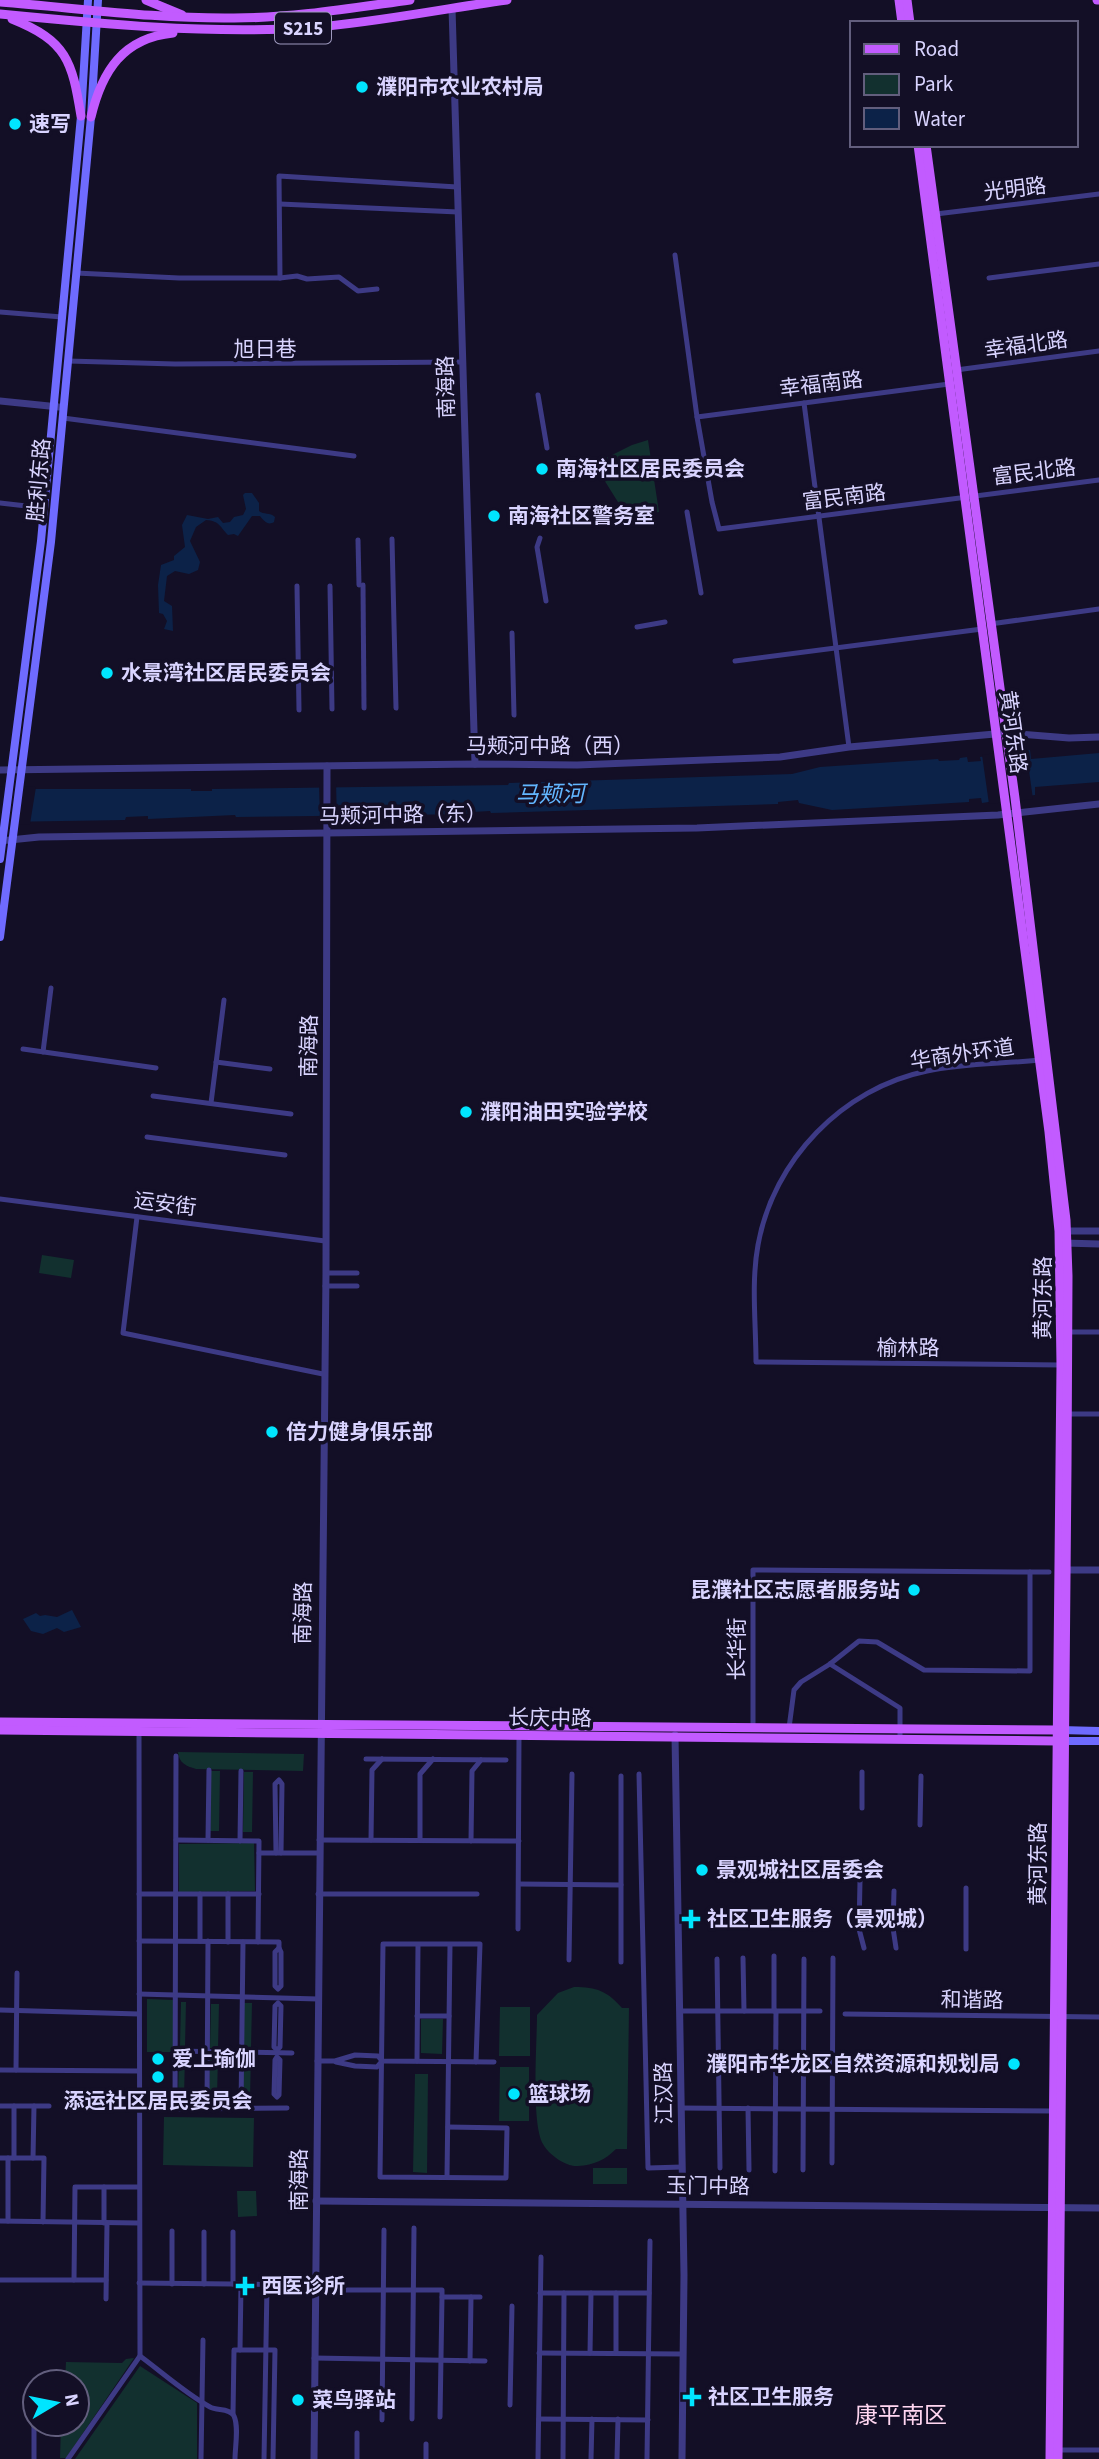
<svg xmlns="http://www.w3.org/2000/svg" width="1099" height="2459" viewBox="0 0 1099 2459" font-family="'Source Sans 3','Noto Sans SC',sans-serif">
<style>
.green{fill:#12302f}
.water{fill:#0c2248}
.pier{fill:#130f26}
.lines{fill:none;stroke-linecap:round;stroke-linejoin:round}
.minor{stroke:#3d3a85;stroke-width:5}
.tertiary{stroke:#3d3a85;stroke-width:7}
.secondary{stroke:#6f6bff;stroke-width:8}
.primary{stroke:#c25bff;stroke-width:9}
.poi-dot{fill:#00e5ff;stroke:#130f26;stroke-width:2.5}
.labels{text-anchor:middle;stroke-width:7;stroke-linejoin:round;paint-order:stroke}
.shield{fill:#130f26;stroke:#9e99be;stroke-width:2}
.shield-label{font-size:19px;font-weight:bold;fill:#d9d4ff}
.poi-label{font-size:21px;font-weight:bold;fill:#d9d4ff;stroke:#130f26;text-anchor:start}
.street-label{font-size:21px;fill:#d9d4ff;stroke:#130f26}
.water-label{font-size:23px;font-style:italic;fill:#62b6ff;stroke:#130f26}
.neighbourhood-label{font-size:23px;fill:#ffd6f0;stroke:#130f26}
</style>
<rect width="100%" height="100%" fill="#130f26"/>
<g class="green">
<path d="M648,440L659,512L631,517L623,510L596,467V463L632,445Z"/>
<path d="M42,1255L74,1260L71,1278L39,1273Z"/>
<path d="M178,1752L304,1754L303,1771L196,1769C186,1766 179,1763 178,1752Z"/>
<path d="M211,1771H220L219,1831H210Z"/>
<path d="M244,1772H253L252,1832H243Z"/>
<path d="M254,1843L255,1891L179,1892V1844Z"/>
<path d="M574,1987C597,1987 607,1991 622,2008H629L627,2149H616C605,2160 594,2165 578,2166C566,2167 549,2155 543,2144C531,2124 537,2043 537,2015L558,1993Z"/>
<path d="M147,1999L174,2000V2052H147Z"/>
<path d="M181,2002H186L185,2047L180,2046Z"/>
<path d="M244,2003H252L251,2048H243Z"/>
<path d="M211,2004H219L218,2048H210Z"/>
<path d="M500,2007H530V2056H499Z"/>
<path d="M421,2019H443L442,2054L421,2053Z"/>
<path d="M179,2054H185L184,2098H178Z"/>
<path d="M210,2054H218L217,2098H209Z"/>
<path d="M243,2054H251L250,2098H242Z"/>
<path d="M500,2067H529V2121H499Z"/>
<path d="M415,2074H428L427,2173L413,2172Z"/>
<path d="M164,2117L254,2118L253,2167L163,2165Z"/>
<rect x="593" y="2168" width="34" height="16"/>
<path d="M237,2191H256L257,2216L238,2217Z"/>
<path d="M134,2358L66,2458H60L61,2424H77V2382H65L66,2362L122,2363L126,2359Z"/>
<path d="M140,2366L197,2403V2459H75Z"/>
</g>
<g class="water">
<path d="M245,493H252L259,503V511C264,515 270,512 275,517L274,522C268,526 264,521 260,516H252L238,536L234,534L228,535C220,527 220,521 206,520L196,527L190,541L200,562L198,570L189,574L175,571L167,576L164,601L172,606L173,631L164,629L167,621L163,614L159,613L158,585L161,565L174,560V556L185,547L182,525L187,515L208,519L218,517L223,523L230,522L234,517L243,515L246,509L243,495Z"/>
<path d="M1030,750L1031,759L1099,753V782L1035,787V795L982,803L981,798L969,799V802L832,810L799,803L798,800L778,802V804L491,813L490,811L472,812V814L236,817L235,815L148,819V816L126,817L125,820L0,822V789H191V791H212V789L508,785L509,783L792,774L820,767L938,759L939,761L959,760L960,758L967,757L968,762L981,761L980,757Z"/>
<path d="M72,1610L81,1627L64,1632L57,1628L43,1634L31,1631L23,1619L36,1613L40,1616L45,1615L57,1617Z"/>
</g>
<g class="pier">
<path d="M1026,749L1033,799L989,804L982,755Z"/>
<path d="M319,783H336L337,820H320Z"/>
<path d="M0,786L36,787L30,824L0,825Z"/>
</g>
<g class="lines">
<g class="minor">
<path d="M280,204L458,212"/>
<path d="M936,214L1099,194"/>
<path d="M675,255L697,417L712,502L719,529L1099,480"/>
<path d="M76,273L179,278H280L279,176L457,187"/>
<path d="M280,278L297,276L307,279L339,277L358,291L377,289"/>
<path d="M989,278L1099,264"/>
<path d="M0,312L62,317"/>
<path d="M68,361L175,364L462,362"/>
<path d="M956,370L1099,351"/>
<path d="M538,395L547,448"/>
<path d="M804,403L849,747"/>
<path d="M697,417L949,384"/>
<path d="M63,418L354,456"/>
<path d="M0,503L44,508"/>
<path d="M687,512L701,593"/>
<path d="M540,538L537,547L546,601"/>
<path d="M392,539L396,708"/>
<path d="M358,540L359,585"/>
<path d="M363,585L364,708"/>
<path d="M297,586L299,710"/>
<path d="M330,586L332,709"/>
<path d="M990,624L1099,609"/>
<path d="M637,627L665,622"/>
<path d="M512,633L514,715"/>
<path d="M735,661L982,629"/>
<path d="M23,1049L156,1068"/>
<path d="M43,1052L51,988"/>
<path d="M1039,1060C1002,1064 964,1063 927,1071C843,1088 773,1160 758,1245C751,1283 756,1324 756,1362L1061,1365"/>
<path d="M216,1062L270,1069"/>
<path d="M153,1096L291,1114"/>
<path d="M211,1103L224,1000"/>
<path d="M147,1137L285,1155"/>
<path d="M0,1199L325,1241"/>
<path d="M137,1217L123,1333L323,1374"/>
<path d="M326,1273H357"/>
<path d="M325,1286H357"/>
<path d="M1068,1332H1099"/>
<path d="M1067,1414H1099"/>
<path d="M830,1664L900,1708V1739"/>
<path d="M753,1728V1570L1030,1572"/>
<path d="M789,1728L794,1690L801,1682L830,1664L859,1641L877,1642L924,1670L1030,1671V1572H1049"/>
<path d="M176,1756L175,2109L287,2108"/>
<path d="M366,1759L506,1760"/>
<path d="M862,1772V1808"/>
<path d="M639,1774L648,2168L682,2167"/>
<path d="M920,1825L921,1776"/>
<path d="M176,1840L259,1841L258,1942"/>
<path d="M208,1840L209,1770"/>
<path d="M319,1840L519,1841"/>
<path d="M371,1840L372,1770L382,1759"/>
<path d="M420,1840V1774L433,1759"/>
<path d="M240,1841L241,1771"/>
<path d="M471,1841L472,1771L481,1760"/>
<path d="M259,1853H319"/>
<path d="M276,1853L275,1784L279,1780L282,1784L281,1853"/>
<path d="M860,1881L859,1929L864,1948"/>
<path d="M519,1884L621,1885"/>
<path d="M966,1888V1949"/>
<path d="M894,1891L893,1928L896,1948"/>
<path d="M139,1894H259"/>
<path d="M318,1894H477"/>
<path d="M518,1929L519,1735"/>
<path d="M139,1941L279,1942V1948"/>
<path d="M200,1941V1894"/>
<path d="M228,1942V1894"/>
<path d="M279,1948L281,1952V1986L278,1989L275,1986V1952Z"/>
<path d="M743,1958L744,2011"/>
<path d="M717,1959L720,2168"/>
<path d="M569,1960L572,1774"/>
<path d="M621,1962V1776"/>
<path d="M139,1994L318,1999"/>
<path d="M278,2003L281,2006L280,2047L277,2050L274,2047L275,2006Z"/>
<path d="M0,2010L139,2014"/>
<path d="M680,2011H820"/>
<path d="M774,2011V1956"/>
<path d="M845,2014L1099,2017"/>
<path d="M417,2016H449"/>
<path d="M176,2051L292,2053"/>
<path d="M277,2057L280,2060L279,2095L277,2097L274,2094L275,2060Z"/>
<path d="M317,2061H335L355,2055L378,2056L382,2061L494,2062"/>
<path d="M417,2061L418,1945"/>
<path d="M336,2062L355,2066L377,2067L382,2061"/>
<path d="M0,2070L139,2071"/>
<path d="M16,2070L17,1973"/>
<path d="M0,2106H49"/>
<path d="M14,2106V2158"/>
<path d="M682,2108L1053,2111"/>
<path d="M748,2108L749,2170"/>
<path d="M207,2109L208,1941"/>
<path d="M241,2109L243,1942"/>
<path d="M448,2127L507,2128L506,2178L380,2177L383,1944H480L476,2062"/>
<path d="M0,2158H44L43,2222"/>
<path d="M33,2158L34,2106"/>
<path d="M832,2163L833,1958"/>
<path d="M803,2170L804,1959"/>
<path d="M775,2171L776,2011"/>
<path d="M447,2177L450,1945"/>
<path d="M0,2221L139,2223"/>
<path d="M8,2221V2158"/>
<path d="M104,2223V2187"/>
<path d="M0,2280H106"/>
<path d="M74,2280L75,2187H139"/>
<path d="M139,2283L315,2285"/>
<path d="M172,2284V2231"/>
<path d="M204,2284V2232"/>
<path d="M233,2284V2232"/>
<path d="M315,2290H442V2297H480"/>
<path d="M540,2293H649"/>
<path d="M106,2299L107,2223"/>
<path d="M240,2350L241,2285"/>
<path d="M539,2353L683,2354"/>
<path d="M590,2353L591,2293"/>
<path d="M616,2353V2293"/>
<path d="M140,2356C163,2373 185,2393 210,2407C217,2411 230,2408 234,2416C239,2427 235,2447 235,2459"/>
<path d="M314,2358L485,2361"/>
<path d="M470,2361L471,2297"/>
<path d="M510,2405L512,2306"/>
<path d="M233,2414L234,2350H275L273,2459"/>
<path d="M440,2417L442,2297"/>
<path d="M412,2419L414,2228"/>
<path d="M539,2419L648,2420"/>
<path d="M382,2420L384,2230"/>
<path d="M1058,2450H1099"/>
<path d="M34,2459V2391"/>
<path d="M68,2459L140,2356L139,1732"/>
<path d="M201,2459L203,2340"/>
<path d="M264,2459L267,2285"/>
<path d="M357,2459V2433"/>
<path d="M426,2459V2444"/>
<path d="M538,2459L541,2257"/>
<path d="M563,2459L564,2293"/>
<path d="M591,2459L592,2419"/>
<path d="M617,2459L618,2419"/>
<path d="M647,2459L650,2241"/>
</g>
<g class="tertiary">
<path d="M452,8L475,764"/>
<path d="M0,401L59,407"/>
<path d="M0,770L475,764L577,765L780,757L849,747L1006,733L1069,738L1099,737"/>
<path d="M0,841L39,837L697,828L998,815L1099,804"/>
<path d="M1061,1231H1099"/>
<path d="M1064,1243L1099,1244"/>
<path d="M1066,1570H1099"/>
<path d="M675,1735L684,2275L682,2459"/>
<path d="M316,2201L1099,2208"/>
<path d="M314,2459L326,1273L327,766"/>
</g>
<g class="secondary">
<path d="M0,859L41,541L81,116L88,0"/>
<path d="M0,937L51,542L91,117L98,0"/>
<path d="M1060,1730L1099,1731"/>
<path d="M1060,1741H1099"/>
</g>
<g class="primary">
<path d="M146,0L182,15"/>
<path d="M899,0L902,23"/>
<path d="M907,0L910,23"/>
<path d="M1097,0H1099"/>
<path d="M0,2C78,8 156,19 234,18C293,18 352,8 410,0"/>
<path d="M0,14C102,24 204,34 307,28C374,23 441,9 507,0"/>
<path d="M12,19C67,41 72,61 81,116"/>
<path d="M91,117C102,71 123,38 173,33"/>
<path d="M918,145L1049,1132L1059,1231L1061,1365L1050,2459"/>
<path d="M926,145L1015,798L1066,1220L1068,1276L1067,1466L1058,2459"/>
<path d="M0,1722L1057,1730"/>
<path d="M0,1730L1057,1741"/>
</g>
</g>
<g class="poi-dot">
<circle cx="362" cy="87" r="7"/>
<circle cx="15" cy="124" r="7"/>
<circle cx="542" cy="469" r="7"/>
<circle cx="494" cy="516" r="7"/>
<circle cx="107" cy="673" r="7"/>
<circle cx="466" cy="1112" r="7"/>
<circle cx="272" cy="1432" r="7"/>
<circle cx="914" cy="1590" r="7"/>
<circle cx="702" cy="1870" r="7"/>
<path d="M687.5 1908.5h7v7h7v7h-7v7h-7v-7h-7v-7h7z"/>
<circle cx="158" cy="2059" r="7"/>
<circle cx="1014" cy="2064" r="7"/>
<circle cx="158" cy="2077" r="7"/>
<circle cx="514" cy="2094" r="7"/>
<path d="M241.5 2275.5h7v7h7v7h-7v7h-7v-7h-7v-7h7z"/>
<path d="M688.5 2386.5h7v7h7v7h-7v7h-7v-7h-7v-7h7z"/>
<circle cx="298" cy="2400" r="7"/>
</g>
<g class="labels">
<rect class="shield" x="275" y="12.5" width="56" height="31" rx="5"/>
<g class="shield-label">
<text x="303" y="35">S215</text>
</g>
<g class="poi-label">
<text x="376" y="94">濮阳市农业农村局</text>
<text x="29" y="131">速写</text>
<text x="556" y="476">南海社区居民委员会</text>
<text x="508" y="523">南海社区警务室</text>
<text x="121" y="680">水景湾社区居民委员会</text>
<text x="480" y="1119">濮阳油田实验学校</text>
<text x="286" y="1439">倍力健身俱乐部</text>
<text x="900" y="1597" text-anchor="end">昆濮社区志愿者服务站</text>
<text x="716" y="1877">景观城社区居委会</text>
<text x="707" y="1926">社区卫生服务（景观城）</text>
<text x="172" y="2066">爱上瑜伽</text>
<text x="1000" y="2071" text-anchor="end">濮阳市华龙区自然资源和规划局</text>
<text x="528" y="2101">篮球场</text>
<text x="158" y="2108" text-anchor="middle">添运社区居民委员会</text>
<text x="261" y="2293">西医诊所</text>
<text x="708" y="2404">社区卫生服务</text>
<text x="312" y="2407">菜鸟驿站</text>
</g>
<g class="street-label">
<text transform="translate(1015 189) rotate(-7)" y="7">光明路</text>
<text transform="translate(1026 345) rotate(-8)" y="7">幸福北路</text>
<text x="265" y="356">旭日巷</text>
<text transform="translate(821 384) rotate(-7)" y="7">幸福南路</text>
<text transform="translate(446 387) rotate(-92)" y="7">南海路</text>
<text transform="translate(1034 472) rotate(-7)" y="7">富民北路</text>
<text transform="translate(39 480) rotate(-85)" y="7">胜利东路</text>
<text transform="translate(844 497) rotate(-7)" y="7">富民南路</text>
<text transform="translate(1013 732) rotate(82)" y="7">黄河东路</text>
<text x="550" y="753">马颊河中路（西）</text>
<text transform="translate(403 815) rotate(-1)" y="7">马颊河中路（东）</text>
<text transform="translate(309 1046) rotate(-89)" y="7">南海路</text>
<text transform="translate(962 1054) rotate(-8)" y="7">华商外环道</text>
<text transform="translate(165 1204) rotate(7)" y="7">运安街</text>
<text transform="translate(1043 1298) rotate(-90)" y="7">黄河东路</text>
<text x="908" y="1355">榆林路</text>
<text transform="translate(303 1613) rotate(-89)" y="7">南海路</text>
<text transform="translate(737 1649) rotate(-90)" y="7">长华街</text>
<text transform="translate(550 1718) rotate(1)" y="7">长庆中路</text>
<text transform="translate(1038 1864) rotate(-90)" y="7">黄河东路</text>
<text transform="translate(972 2000) rotate(1)" y="7">和谐路</text>
<text transform="translate(664 2093) rotate(-91)" y="7">江汉路</text>
<text transform="translate(299 2180) rotate(-90)" y="7">南海路</text>
<text transform="translate(708 2186) rotate(1)" y="7">玉门中路</text>
</g>
<g class="water-label">
<text transform="translate(550 794) rotate(-1)" y="8">马颊河</text>
</g>
<g class="neighbourhood-label">
<text x="901" y="2423">康平南区</text>
</g>
</g>
<rect x="850" y="21" width="228" height="126" fill="#130f26" stroke="#625e7d" stroke-width="2"/>
<rect x="864" y="44" width="35" height="10" fill="#c25bff" stroke="#625e7d" stroke-width="2"/>
<text x="914" y="56" font-size="21" fill="#d9d4ff">Road</text>
<rect x="864" y="74" width="35" height="21" fill="#12302f" stroke="#625e7d" stroke-width="2"/>
<text x="914" y="91" font-size="21" fill="#d9d4ff">Park</text>
<rect x="864" y="108" width="35" height="21" fill="#0c2248" stroke="#625e7d" stroke-width="2"/>
<text x="914" y="126" font-size="21" fill="#d9d4ff">Water</text>
<g transform="translate(56 2403) rotate(80)"><circle r="33" fill="#130f26" stroke="#625e7d" stroke-width="2"/>
<path d="M0-5L12 26L0 18L-12 26Z" fill="#00e5ff"/>
<text y="-10" font-size="19" font-weight="bold" text-anchor="middle" fill="#d9d4ff">N</text>
</g>
</svg>
